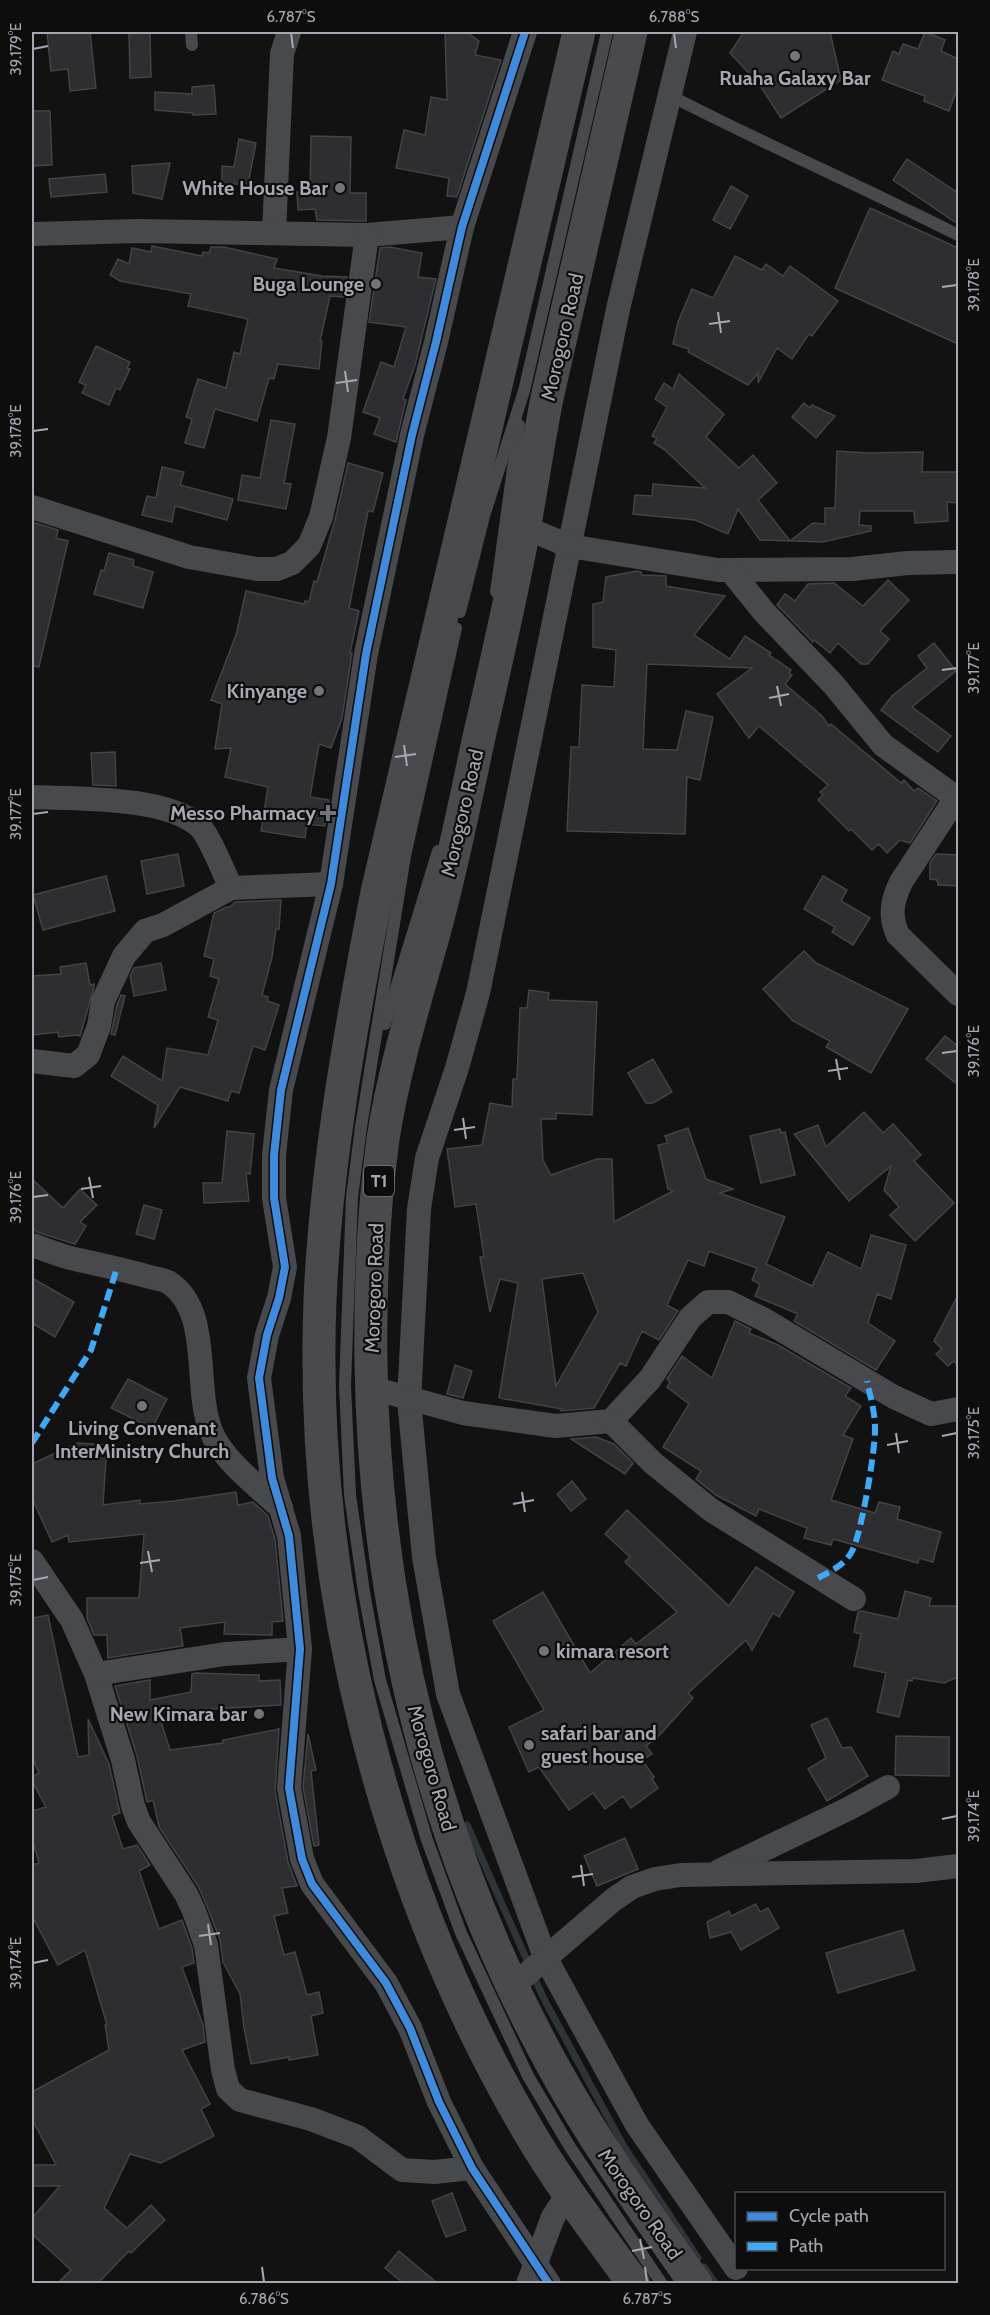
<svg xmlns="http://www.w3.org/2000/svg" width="990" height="2315" viewBox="0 0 990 2315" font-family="Cabin,sans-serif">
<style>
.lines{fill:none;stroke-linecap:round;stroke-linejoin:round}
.stream{stroke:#2e343a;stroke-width:7}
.building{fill:#2e2e30;stroke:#424346;stroke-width:1.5;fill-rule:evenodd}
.service{stroke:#48494c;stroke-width:12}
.minor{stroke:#48494c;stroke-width:24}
.trunk{stroke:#4a4a4e;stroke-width:33}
.quiet{stroke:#3fa9f5;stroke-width:6;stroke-dasharray:12 6;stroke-linecap:butt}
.cycleway-casing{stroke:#0d0d0e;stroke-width:11}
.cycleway{stroke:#408adc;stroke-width:8}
.ticks{fill:none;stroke:#a5a8b2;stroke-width:2}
.poi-dot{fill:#72747a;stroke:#0d0d0e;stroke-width:2}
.labels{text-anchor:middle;stroke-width:4.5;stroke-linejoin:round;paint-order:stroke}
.shield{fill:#0d0d0e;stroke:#777a81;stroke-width:1.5}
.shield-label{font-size:18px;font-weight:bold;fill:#a5a8b2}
.poi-label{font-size:20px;font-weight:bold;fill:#a5a8b2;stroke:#0d0d0e;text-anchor:end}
.street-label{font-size:20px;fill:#a5a8b2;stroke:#0d0d0e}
.neatline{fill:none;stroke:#a5a8b2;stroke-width:2}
.ticks-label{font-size:15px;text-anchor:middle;fill:#a5a8b2}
</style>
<rect width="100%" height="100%" fill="#121213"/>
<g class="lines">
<g class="stream">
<path d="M467,1825L529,1965"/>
<path d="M533,1975L544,1999L623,2145L698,2258"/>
<path d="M704,2267L716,2284"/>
</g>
</g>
<g class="building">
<path d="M47,32H90L96,88L70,91L68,69L51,71Z"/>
<path d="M129,32H150L151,77L130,78Z"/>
<path d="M445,32H466L479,41L475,55L501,60L457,197L447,196L449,178L396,168L404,130L425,135L431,97L447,100Z"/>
<path d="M744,32H830L841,80L781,118L759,84L730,53Z"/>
<path d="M925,32L945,40L941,51L958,59V87L949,111L924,101L925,96L882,80L893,51L899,54L903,44L918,49Z"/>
<path d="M214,85L216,114L193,115V113L155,110V92L192,94V87Z"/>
<path d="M32,111H50L52,165L32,166Z"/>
<path d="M311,136L351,137L350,193H366V221L317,220L315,209L298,210L297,192L310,191Z"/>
<path d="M239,139L256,143L248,184H222V166L234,167Z"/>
<path d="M907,159L958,193V224L893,180Z"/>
<path d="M170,163L162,199L133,193L132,166Z"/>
<path d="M105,174L107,192L51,197L49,179Z"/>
<path d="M731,186L748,196L730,229L713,220Z"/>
<path d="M870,208L958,248V344L835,288Z"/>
<path d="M152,246L202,256L203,252L209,253L211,247H224L277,259L274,268L322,276L347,277L344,297L330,296L320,341H322L319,369L278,364L274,379L269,378L257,421L215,409L204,448L185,443L192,419L186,417L198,379L226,388L234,352L240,354L248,319L188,306L191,294L120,281L110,275L118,259L129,264L132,248L151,252Z"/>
<path d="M390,247L422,253L418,277L436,279L415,365L403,399L406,400L396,442L374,434L380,418L363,412L381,362L394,367L406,327L369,322L380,248Z"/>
<path d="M735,256L762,270L766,264L783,276L790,266L838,301L812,336L809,334L792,359L777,348L758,383V373L748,385L688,352L689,349L673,344L678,322L692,289L713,298Z"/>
<path d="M96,346L130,362L127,368L130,369L120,390L116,388L109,405L82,393L86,385L79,382Z"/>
<path d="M679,374L724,414L706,437L739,468L753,455L777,483L758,500L790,541L813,523L825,524V508H835L837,451L867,453L923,452L922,472H958V503L947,502L948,521L915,523L914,511H860L859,525L871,526V531L823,542L760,540L738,509L728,534L695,520L633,514L635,495L652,496L653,484L705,488L665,450L654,443L657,438L652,436L667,407L655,399L664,383L673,389Z"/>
<path d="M804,403L810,408L812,405L835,416L816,438L792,417Z"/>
<path d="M271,420L295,424L284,483L291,484L286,509L238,500L242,475L260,478Z"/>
<path d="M348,463L383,473L373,512L368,511L349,608L359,611L350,653H352L342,718L331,748L319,744L310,797L329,800L325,826L307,824L305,838L261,831L268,787L225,777L231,748L215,749L222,704L211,700L236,635L246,591L304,604L305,601L309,602L314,581L317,582L335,520Z"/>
<path d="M162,467L184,472L180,485L233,499L227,520L175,506L172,522L142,515L147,496L156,498Z"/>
<path d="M32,522L58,530L56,538L68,541L39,667L32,666Z"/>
<path d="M109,553L134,560L133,566L153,572L143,608L94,594L101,570L104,571Z"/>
<path d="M636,571L641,572L642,575L666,576V586L725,596L694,635L730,659L745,636L771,653L769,655L791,670L789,673L792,675L785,684L822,716L829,726L831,724L901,783L904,780L914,791L918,788L937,801L910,843L900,840L887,853L879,844L872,850L851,829L849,831L818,800L823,795L820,792L828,785L759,726L749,738L717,694L752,668L647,664L643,749L677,750L686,711L713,717L700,780L687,777L685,834L567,831L571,747H579L582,685L614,687L616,650L593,647V604L603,602L606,577Z"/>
<path d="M888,580L909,600L880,631L889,639L868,664H861L838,643L830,653L814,640L813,642L777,605L785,594L795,601L808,584L834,583L863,606Z"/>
<path d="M934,643L956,671L912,707L951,736L938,752L881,710L892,696L927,668L918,656Z"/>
<path d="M115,752L116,786L93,785L91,753Z"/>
<path d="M178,854L184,886L147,894L141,861Z"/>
<path d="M936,854L958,855V886L938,885L937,880L930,879V863Z"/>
<path d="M106,876L115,911L43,930L33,895Z"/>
<path d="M823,876L847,890L841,901L870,918L853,945L832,932L835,927L804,909Z"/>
<path d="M281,900L279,929H276L272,957L262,995L268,997L267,1001L279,1005L265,1050L253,1046L239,1093L231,1091L228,1101L180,1087L154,1128L158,1105L111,1076L123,1056L162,1081L167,1048L208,1055L218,1020L208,1017L219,979L210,976L214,959L204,956L214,913L227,907H230L235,902Z"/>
<path d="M804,951L816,963L908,1009L871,1073L826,1047L830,1041L793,1021L763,989Z"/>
<path d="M86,963L90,985L94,984V987L80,1036L77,1035L59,1037L58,1032L32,1035V976L61,974L60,967Z"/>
<path d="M161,963L166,990L134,996L130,976L134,968Z"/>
<path d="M529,990L549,993L548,1000L597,1002L592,1115L556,1113V1119H541L543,1160L551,1175L597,1159H612L614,1222L673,1191L668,1189L658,1145L668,1143L665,1136L688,1128L706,1179L733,1189L720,1193L785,1217L766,1264L812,1286L828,1252L861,1269L871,1235L906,1245L891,1299L877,1294L868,1323L895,1341L876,1370L794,1321L798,1314L755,1296L760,1284L752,1280L757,1268L709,1251L704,1266L688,1260L667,1305L678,1311L659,1340L642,1331L626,1366L620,1363L594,1408L561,1411L562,1409L499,1398L518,1283L500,1279L490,1312L480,1257H484L476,1204L455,1207L447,1149L482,1145L490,1103L512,1107L513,1079H517L520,1008H527ZM583,1273L598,1312L556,1386L542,1279Z"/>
<path d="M121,995L125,996L115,1035L111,1034L117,1005Z"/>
<path d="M945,1036L958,1046V1085L926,1059Z"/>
<path d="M653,1059L672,1092L653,1103H646L628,1073Z"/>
<path d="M864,1112L883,1133L893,1124L921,1155L914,1161L954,1203L915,1241L890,1215L899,1207L884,1190L891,1166L849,1201L794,1134L818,1125L826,1147Z"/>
<path d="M780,1129L781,1133L785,1132L795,1175L761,1183L750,1136Z"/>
<path d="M227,1131L254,1134L250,1174L246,1173L249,1201L204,1203L203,1183H222Z"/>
<path d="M32,1179L63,1208L80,1189L97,1205L80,1222L86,1226L75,1244L37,1232L32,1227Z"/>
<path d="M144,1205L162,1210L154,1239L136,1234Z"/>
<path d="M32,1278L74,1302L55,1337L32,1323Z"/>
<path d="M958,1295V1366L954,1361L948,1366L936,1354L942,1349L934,1341Z"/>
<path d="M735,1321L751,1329L749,1333L778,1345L851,1388L845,1396L861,1406L843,1435L853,1439L831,1500L875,1513L879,1502L900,1507L897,1519L941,1532L933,1562L919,1558L918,1563L833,1539L831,1545L804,1538L807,1528L759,1509L756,1516L716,1495L696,1479L701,1471L663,1447L689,1404L667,1387L670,1382L667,1379L682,1356L712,1378Z"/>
<path d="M455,1365L472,1371L463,1398L447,1394Z"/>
<path d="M128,1379L167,1399L152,1428L111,1408Z"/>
<path d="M596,1437L614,1444L633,1463L625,1474L571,1439Z"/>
<path d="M77,1443L107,1445L103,1505L140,1500V1504L174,1501L236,1492L238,1505L253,1502L268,1516L275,1539L283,1621L272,1622V1635L224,1634L225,1622L180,1628L183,1646L108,1658L107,1635H94L87,1618V1598H139L144,1534L69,1542L68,1535L52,1542L32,1498V1464Z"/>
<path d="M572,1481L586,1499L571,1511L557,1494Z"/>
<path d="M627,1510L729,1606L756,1567L794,1592L779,1617L773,1613L752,1650L746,1640L688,1693L693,1698L657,1738L646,1746L652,1754L642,1760L654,1777L652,1779L658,1788L631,1808L623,1796L605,1809L593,1793L569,1810L539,1767L529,1772L509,1727L544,1710L493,1621L543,1592L590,1673L631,1638L636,1644L677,1612L625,1562L630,1557L605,1534Z"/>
<path d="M905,1591L931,1598L929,1606H958V1677L944,1683L913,1678L912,1681L908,1680L899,1717L877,1712L886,1673L854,1666L861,1634L854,1632L858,1612L862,1611L898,1619Z"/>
<path d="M48,1615L78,1757L89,1755L88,1719L109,1764L120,1813L112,1816L123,1849L137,1845L150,1865L139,1871L159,1929L182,1920L192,1948L194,1963L182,1967L203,2025L205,2042L182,2050L210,2104L201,2109L214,2136L161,2163L130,2154L104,2208L127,2228L151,2205L165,2220L131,2253L129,2251L98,2283H58L71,2270L32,2234V2218L60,2186H32V2165H56L32,2119V2092L109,2050L105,2025H107L85,1950L58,1965L32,1916V1865L39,1863L32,1838V1811L46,1807L32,1781V1777L39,1773L32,1757V1618Z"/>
<path d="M196,1673L259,1675V1681L280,1680L281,1705L158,1712L170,1750L223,1743V1740L279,1729L275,1791L288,1862L297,1886L282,1888L288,1913L274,1916L284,1955L295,1952L307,1995L319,1992L323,2013L311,2016L318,2055L289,2060V2057L251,2064L244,2028L240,1994L223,1962L220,1940L207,1906L198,1886L159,1827L153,1800L147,1802L137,1756L115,1686L150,1680V1700L191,1692L192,1674Z"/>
<path d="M827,1718L842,1748L851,1747L868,1776L827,1801L808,1769L826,1758L811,1725Z"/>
<path d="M308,1734L316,1770L311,1771L319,1845L314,1846L303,1787Z"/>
<path d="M896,1736L949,1737V1776L895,1775Z"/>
<path d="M625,1838L638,1869L597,1886L584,1856Z"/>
<path d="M756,1904L760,1912L768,1908L779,1928L741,1950L731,1932L710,1938L707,1922L729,1911L731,1916Z"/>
<path d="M903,1930L915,1970L838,1993L826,1953Z"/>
<path d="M452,2193L466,2230L446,2237L432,2201Z"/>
<path d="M399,2251L437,2283H403L385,2268Z"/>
</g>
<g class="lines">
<g class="service">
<path d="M191,32L192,45"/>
<path d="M669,95C764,144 863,187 958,235"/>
<path d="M496,592L519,425"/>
<path d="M460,612L484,516L524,391L607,32"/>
<path d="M456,628L405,856L361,1127L352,1197L345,1386L350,1495L364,1592L380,1680L427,1840L461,1933L528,2076L570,2147L662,2284"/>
<path d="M385,1024L438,851"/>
</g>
<g class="minor">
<path d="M525,32L462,227L436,342L412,435L366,654L331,884L281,1090L274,1155V1198L285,1267L279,1298L267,1335L259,1378L272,1478L289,1536L300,1649L289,1788L302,1859L312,1884L386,1983L410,2028L439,2102L472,2168L549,2284"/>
<path d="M685,32L618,309L478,993L457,1068L427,1158L419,1209L409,1400L424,1557L448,1694L545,1957L637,2125L736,2268"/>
<path d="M274,233L282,54L289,32"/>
<path d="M32,234L138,231L367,235L462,227"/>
<path d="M32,507L189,557L257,569H277L292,563L309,546L321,517L339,438L367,235"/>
<path d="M524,527L569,546L718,570L852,569L908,563L958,562"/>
<path d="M730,570L764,612L833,684L883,745L958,799"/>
<path d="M32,797C76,799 165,796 199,826C208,833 225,875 231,888L331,884"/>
<path d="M956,798L901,882C892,901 889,916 898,935L958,994"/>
<path d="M32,1061L74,1066L88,1055L99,1026L103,1001L124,956L145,931L163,925L231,888"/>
<path d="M32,1245C47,1250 63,1257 79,1260C102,1265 124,1270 146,1276C153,1278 162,1279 168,1282C213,1310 193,1387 211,1431C222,1460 259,1487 281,1508"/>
<path d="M372,1388L463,1413L556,1426L611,1421L650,1379L690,1318L708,1302H728L763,1319L894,1397L931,1414L958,1409"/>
<path d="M611,1421L653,1463L711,1510L854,1599"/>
<path d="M32,1561L72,1620L96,1674L123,1760L133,1806L139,1822L186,1894L194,1911L206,1945L223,2070L228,2089L240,2100L311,2119L358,2137L402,2170L434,2172L472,2168"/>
<path d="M96,1674L225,1654L300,1649"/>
<path d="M719,1871L848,1809L888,1787"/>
<path d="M512,1987L613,1900L632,1887L655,1879L681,1875L916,1871L958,1866"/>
<path d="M528,2284L553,2217L569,2193"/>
</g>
<g class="trunk">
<path d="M579,32L377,892C351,1027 326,1162 320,1300C309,1585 385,1887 529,2132C560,2185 598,2234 634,2284"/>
<path d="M631,32C604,151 576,270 549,389C539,435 533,482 524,529C511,598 495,668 479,737C465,802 452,868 434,933C415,1002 394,1068 383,1139C373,1213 370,1289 371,1364C375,1611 434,1849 553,2066C595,2143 646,2213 696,2284"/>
</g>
<g class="quiet">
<path d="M32,1443L91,1350L117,1268"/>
<path d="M818,1578C831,1571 843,1566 851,1553C861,1538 876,1447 875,1427C875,1412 870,1396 867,1381"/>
</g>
<defs>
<path id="cycleway" d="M525,32L462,227L436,342L412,435L366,654L331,884L281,1090L274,1155V1198L285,1267L279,1298L267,1335L259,1378L272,1478L289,1536L300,1649L289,1788L302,1859L312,1884L386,1983L410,2028L439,2102L472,2168L549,2284"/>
</defs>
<use href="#cycleway" class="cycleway-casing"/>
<use href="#cycleway" class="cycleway"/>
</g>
<path class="ticks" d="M291,33L293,48M674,33L676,48M33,49L48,46M942,287L957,285M718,312L721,333M709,324L730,321M345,371L348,392M336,383L357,380M33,431L48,429M942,670L957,668M777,686L781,706M769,698L789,694M404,745L407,766M395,757L416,754M33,814L48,812M942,1053L957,1051M836,1059L840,1080M828,1071L848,1068M463,1118L466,1139M454,1130L475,1127M89,1177L93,1198M81,1189L101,1186M33,1197L48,1195M896,1433L899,1453M942,1436L957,1433M887,1445L908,1441M522,1492L525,1512M513,1504L534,1500M148,1551L152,1572M140,1563L160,1560M33,1580L48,1577M942,1819L957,1816M581,1865L584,1886M572,1877L593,1874M208,1924L211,1945M199,1936L220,1933M33,1963L48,1960M640,2239L644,2259M632,2251L652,2247M262,2267L264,2282M645,2267L647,2282"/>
<g class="poi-dot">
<circle cx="795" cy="56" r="6"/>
<circle cx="340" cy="188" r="6"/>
<circle cx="376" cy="284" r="6"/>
<circle cx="319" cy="691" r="6"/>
<path d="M325 804h6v6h6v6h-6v6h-6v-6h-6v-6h6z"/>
<circle cx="142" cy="1406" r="6"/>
<circle cx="544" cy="1651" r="6"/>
<circle cx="259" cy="1714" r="6"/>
<circle cx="529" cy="1745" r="6"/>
</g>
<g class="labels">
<rect class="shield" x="364" y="1166" width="30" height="30" rx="4.5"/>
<g class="shield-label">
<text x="379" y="1187">T1</text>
</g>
<g class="poi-label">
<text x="795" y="85" text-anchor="middle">Ruaha Galaxy Bar</text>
<text x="328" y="195">White House Bar</text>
<text x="364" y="291">Buga Lounge</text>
<text x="307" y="698">Kinyange</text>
<text x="316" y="820">Messo Pharmacy</text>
<text x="142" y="1435" text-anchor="middle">Living Convenant<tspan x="142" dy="23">InterMinistry Church</tspan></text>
<text x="556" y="1658" text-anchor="start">kimara resort</text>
<text x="247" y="1721">New Kimara bar</text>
<text x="541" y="1740" text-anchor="start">safari bar and<tspan x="541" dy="23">guest house</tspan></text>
</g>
<g class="street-label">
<text transform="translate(562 337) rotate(-77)" y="7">Morogoro Road</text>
<text transform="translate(462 813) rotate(-77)" y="7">Morogoro Road</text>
<text transform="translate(374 1288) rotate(-88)" y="7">Morogoro Road</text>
<text transform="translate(432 1768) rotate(74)" y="7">Morogoro Road</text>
<text transform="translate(640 2204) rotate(55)" y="7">Morogoro Road</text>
</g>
</g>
<rect width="990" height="2315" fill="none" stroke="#0d0d0e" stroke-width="66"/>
<rect x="735" y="2192" width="210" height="78" fill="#0d0d0e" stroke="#4a4b50" stroke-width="1.5"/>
<rect x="747" y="2212" width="30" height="9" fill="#408adc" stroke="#4a4b50" stroke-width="1.5"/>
<text x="789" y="2222" font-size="18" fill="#a5a8b2">Cycle path</text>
<rect x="747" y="2242" width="30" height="9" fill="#3fa9f5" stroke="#4a4b50" stroke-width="1.5"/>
<text x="789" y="2252" font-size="18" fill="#a5a8b2">Path</text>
<rect x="33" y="33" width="924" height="2249" class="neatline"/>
<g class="ticks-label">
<text x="291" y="22">6.787°S</text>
<text x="674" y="22">6.788°S</text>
<text transform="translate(16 49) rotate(-90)" y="5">39.179°E</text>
<text transform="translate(974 285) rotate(-90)" y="5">39.178°E</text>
<text transform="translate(16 431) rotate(-90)" y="5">39.178°E</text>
<text transform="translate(974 668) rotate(-90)" y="5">39.177°E</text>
<text transform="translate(16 814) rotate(-90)" y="5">39.177°E</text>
<text transform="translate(974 1051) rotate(-90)" y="5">39.176°E</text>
<text transform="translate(16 1197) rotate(-90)" y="5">39.176°E</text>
<text transform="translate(974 1433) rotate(-90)" y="5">39.175°E</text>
<text transform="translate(16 1580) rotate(-90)" y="5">39.175°E</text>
<text transform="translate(974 1816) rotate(-90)" y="5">39.174°E</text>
<text transform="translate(16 1963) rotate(-90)" y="5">39.174°E</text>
<text x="264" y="2304">6.786°S</text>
<text x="647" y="2304">6.787°S</text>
</g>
</svg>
